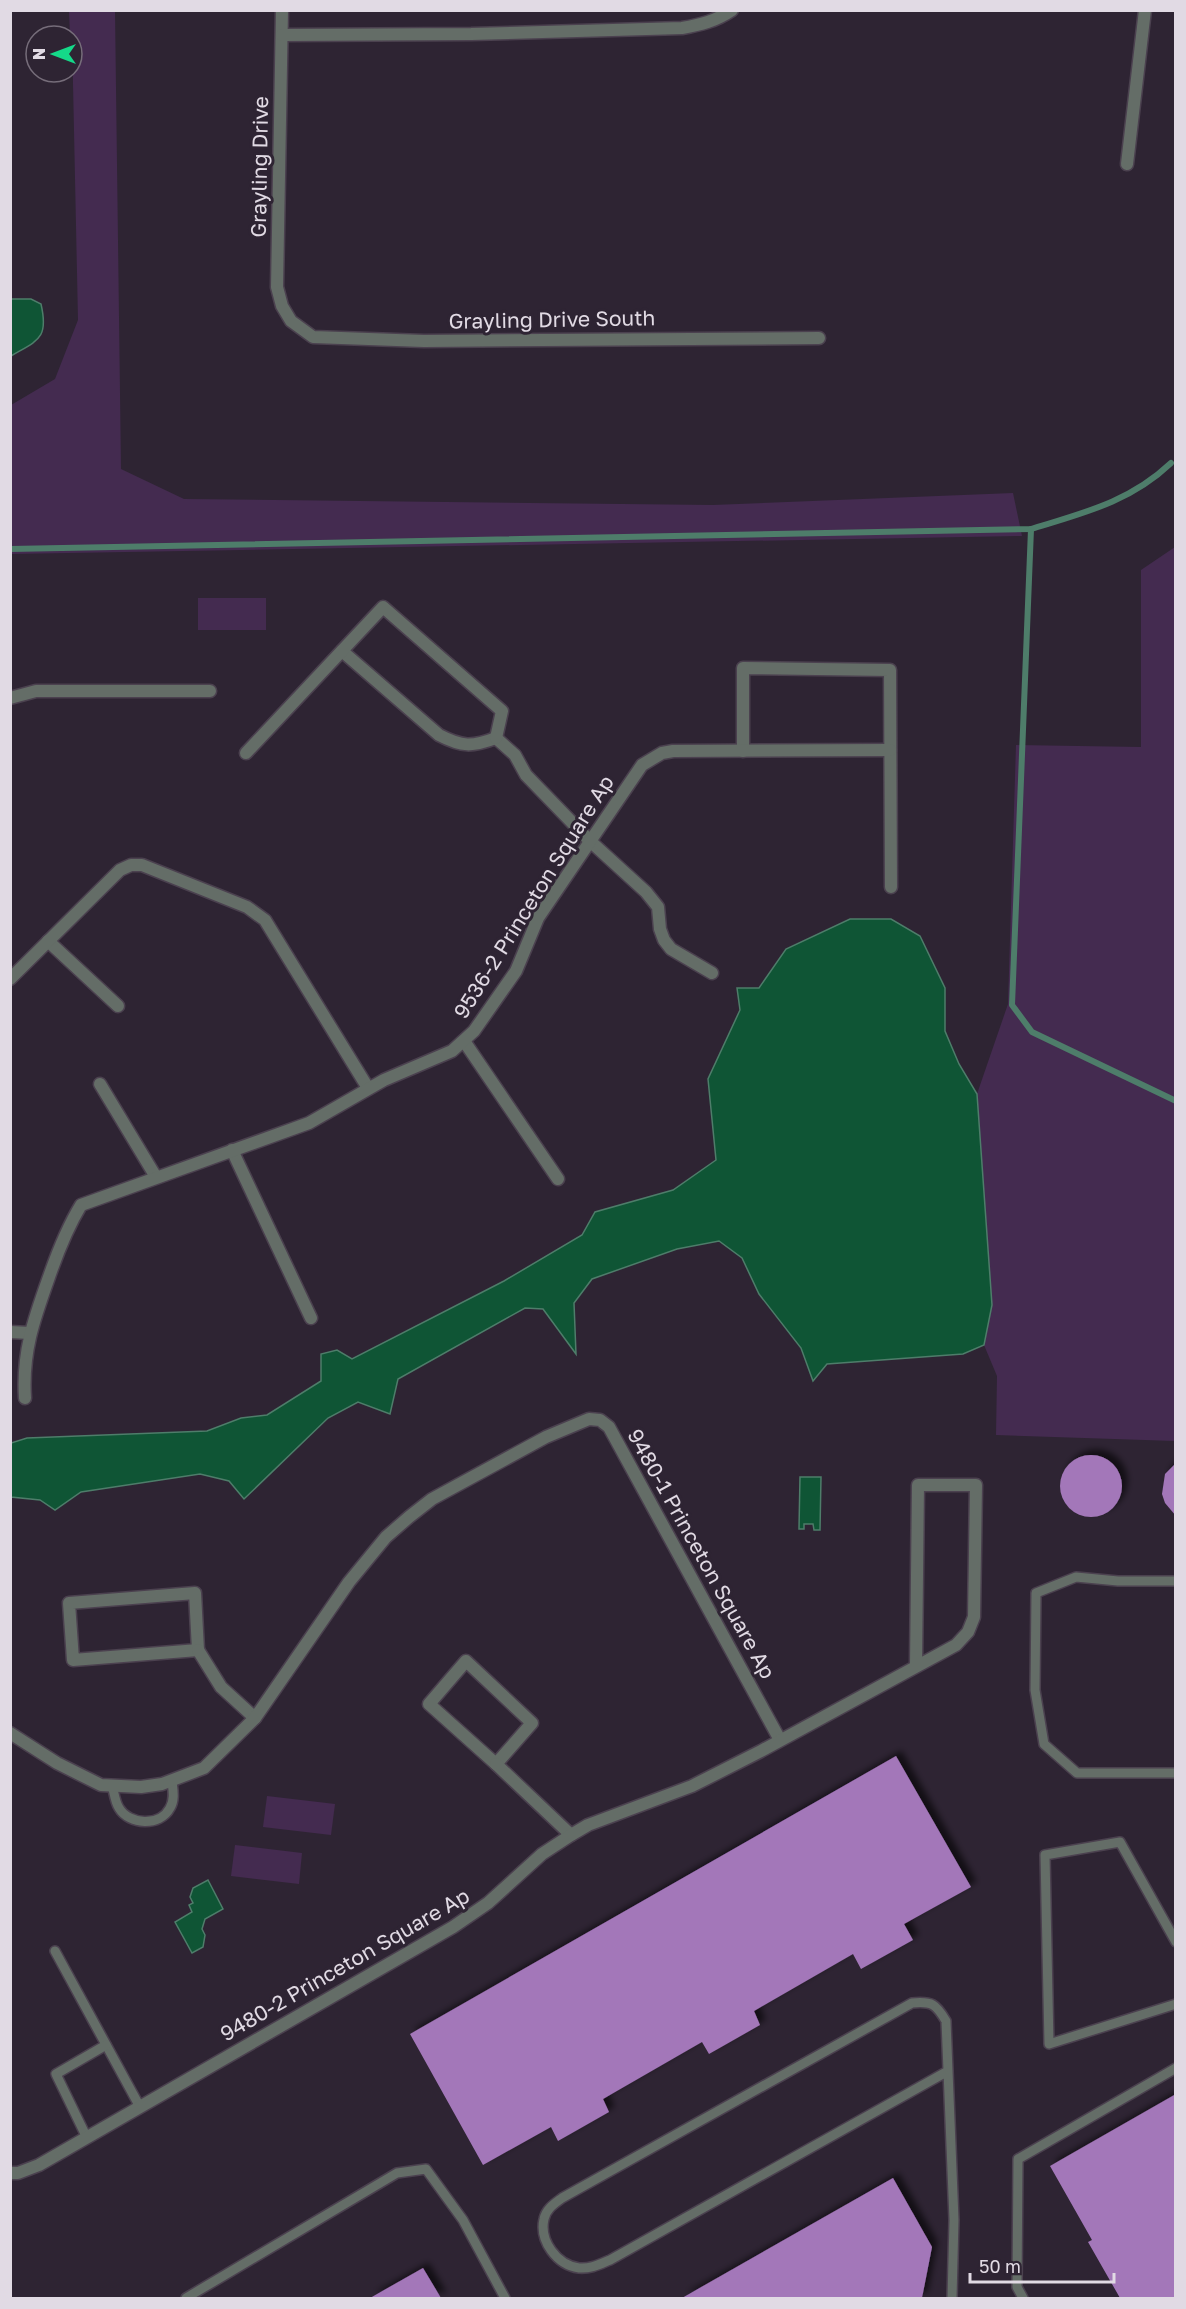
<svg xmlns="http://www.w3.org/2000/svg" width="1186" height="2309" viewBox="0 0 1186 2309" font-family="'Golos Text',sans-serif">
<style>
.green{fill:#442b50}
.water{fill:#0f5535;stroke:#4e7d6a;stroke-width:1.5}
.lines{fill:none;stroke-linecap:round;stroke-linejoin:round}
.stream{stroke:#4e7d6a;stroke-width:6}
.building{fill:#a377b9;filter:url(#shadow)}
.service-casing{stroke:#4b414f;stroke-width:12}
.minor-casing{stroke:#4b414f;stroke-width:15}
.service{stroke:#646d67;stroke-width:9}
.minor{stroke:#646d67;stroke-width:12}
.labels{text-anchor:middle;stroke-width:6;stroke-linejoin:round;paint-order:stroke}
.street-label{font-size:21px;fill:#e1dae4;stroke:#2e2433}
</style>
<defs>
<filter id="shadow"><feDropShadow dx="5.5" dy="-5.5" stdDeviation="3" flood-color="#0009"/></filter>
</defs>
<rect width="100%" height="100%" fill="#2e2433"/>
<g class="green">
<path d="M69,11H115L121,469L184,499L713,505L1013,493L1022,536L11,554V405L55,379L78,320L72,36H70Z"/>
<path d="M1175,547V1441L996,1435L997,1376L984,1345L992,1305L977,1094L1008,1004L1016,745L1141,747V570Z"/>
<rect x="198" y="598" width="68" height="32"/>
<path d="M267,1796L335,1804L331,1835L263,1827Z"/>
<path d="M235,1845L302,1853L299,1884L231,1876Z"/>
</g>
<g class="water">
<path d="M11,299H31L41,304C49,339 38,340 11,356Z"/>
<path d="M850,919H891L920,936L945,988V1031L959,1064L977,1094L992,1305L984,1345L963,1354L827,1364L813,1381L801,1348L759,1294L742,1258L719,1241L677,1249L592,1279L574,1303L576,1354L543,1309L525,1308L398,1379L390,1414L358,1402L328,1418L244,1499L229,1481L200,1474L81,1492L55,1510L40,1500L11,1497V1443L27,1438L207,1431L241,1418L267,1415L321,1381V1354L337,1350L352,1359L504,1281L582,1235L595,1212L673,1190L716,1160L708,1079L740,1010L737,988H759L786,949Z"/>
<path d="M800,1477H821L820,1530H814L813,1524H804V1529H799Z"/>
<path d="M208,1880L223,1909L205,1919L202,1929L205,1935L203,1947L192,1953L175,1922L192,1912L189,1905L193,1903L190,1897L193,1888Z"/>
</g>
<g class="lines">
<g class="stream">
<path d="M1031,529L1012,1005L1032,1032L1176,1101"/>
<path d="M10,549L1031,529C1083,513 1130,502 1171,463"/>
</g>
</g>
<g class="building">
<circle cx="1091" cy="1486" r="31"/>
<path d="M1176,1463V1516L1165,1503L1162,1494L1165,1474Z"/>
<path d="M896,1756L971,1887L904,1924L913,1940L861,1969L853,1954L754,2011L760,2025L709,2054L702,2042L603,2099L609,2112L558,2141L551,2127L483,2165L410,2034Z"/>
<path d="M1176,2094V2298H1120L1088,2242L1092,2240L1050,2166Z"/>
<path d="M893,2178L932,2247L922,2298H682Z"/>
<path d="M423,2268L441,2298H370Z"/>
</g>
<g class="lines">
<defs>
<g id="service">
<path d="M1176,1581H1118L1076,1577L1036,1593L1035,1690L1044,1744L1077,1773H1176"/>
<path d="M112,1785C114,1792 115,1802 119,1808C129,1825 160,1827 170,1808C175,1800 173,1790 172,1781"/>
<path d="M1176,1942L1120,1842L1045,1855L1049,2044L1176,2004"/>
<path d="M55,1951L140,2107"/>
<path d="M948,2071L610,2260C600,2264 591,2269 579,2268C557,2265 539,2241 544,2219C546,2209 554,2204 562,2198L912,2003C932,2001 936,2004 946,2021L954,2220L952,2298"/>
<path d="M87,2138L56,2074L106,2045"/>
<path d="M186,2298L397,2173L426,2169L463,2220L505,2298"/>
<path d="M1023,2298L1017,2287L1018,2159L1176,2068"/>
</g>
<g id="minor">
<path d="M282,10L277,287L282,306L291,321L313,337L424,341L819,338"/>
<path d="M282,35L471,34L682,28C700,25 716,21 732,10"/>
<path d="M1127,164L1145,10"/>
<path d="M342,651L439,735C462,747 472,747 496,738"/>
<path d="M10,698L36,691H210"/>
<path d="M496,738L515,755L526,775L590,841L646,892L658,907L660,929L664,940L671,949L712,973"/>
<path d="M743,751V668L890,670L891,887"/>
<path d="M246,753L383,607L502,711L496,738"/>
<path d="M48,941L118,1006"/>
<path d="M10,979L120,870L131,865H142L247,907L265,920L368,1088"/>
<path d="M464,1041L558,1179"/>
<path d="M100,1084L156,1177"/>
<path d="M232,1150L311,1318"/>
<path d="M10,1332L30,1333"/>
<path d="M25,1398C22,1352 34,1319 49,1277C58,1251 67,1228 81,1205L309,1123L384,1080L452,1051L474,1031L516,971L538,918L642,765L662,753L673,751L890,750"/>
<path d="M195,1593L198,1650L73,1660L69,1603Z"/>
<path d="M198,1650L221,1687L255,1718"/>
<path d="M466,1661L532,1723L496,1764L429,1704Z"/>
<path d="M10,1733L57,1763L101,1785L141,1787L162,1784L204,1768L255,1718L349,1582L386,1537L409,1517L432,1499L546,1437L589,1419L600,1420L609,1427L780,1740"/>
<path d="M496,1764L571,1835"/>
<path d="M10,2173H18L39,2165L453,1927L488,1903L542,1854L571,1835L588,1825L692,1786L761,1751L956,1645L968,1632L974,1617L976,1485H918L916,1666"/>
</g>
</defs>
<use href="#service" class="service-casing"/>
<use href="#minor" class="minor-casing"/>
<use href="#service" class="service"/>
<use href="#minor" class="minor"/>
</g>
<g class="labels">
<g class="street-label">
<text transform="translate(260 167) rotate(-89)" y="7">Grayling Drive</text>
<text transform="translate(552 320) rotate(-1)" y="7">Grayling Drive South</text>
<text transform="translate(534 897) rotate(-58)" y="7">9536-2 Princeton Square Ap</text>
<text transform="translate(701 1554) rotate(61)" y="7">9480-1 Princeton Square Ap</text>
<text transform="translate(345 1965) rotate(-30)" y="7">9480-2 Princeton Square Ap</text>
</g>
</g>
<rect width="1186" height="2309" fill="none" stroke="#e1dae4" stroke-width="24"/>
<g transform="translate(54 54) rotate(270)"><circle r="28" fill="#2e2433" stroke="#766d7a" stroke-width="1.5"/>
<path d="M0-4.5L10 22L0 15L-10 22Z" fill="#15d989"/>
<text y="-9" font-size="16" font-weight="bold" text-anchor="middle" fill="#e1dae4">N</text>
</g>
<path d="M970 2273v9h144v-9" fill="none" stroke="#e1dae4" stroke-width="3"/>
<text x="979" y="2273" font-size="18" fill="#e1dae4" stroke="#2e2433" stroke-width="4.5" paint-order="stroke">50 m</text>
</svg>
